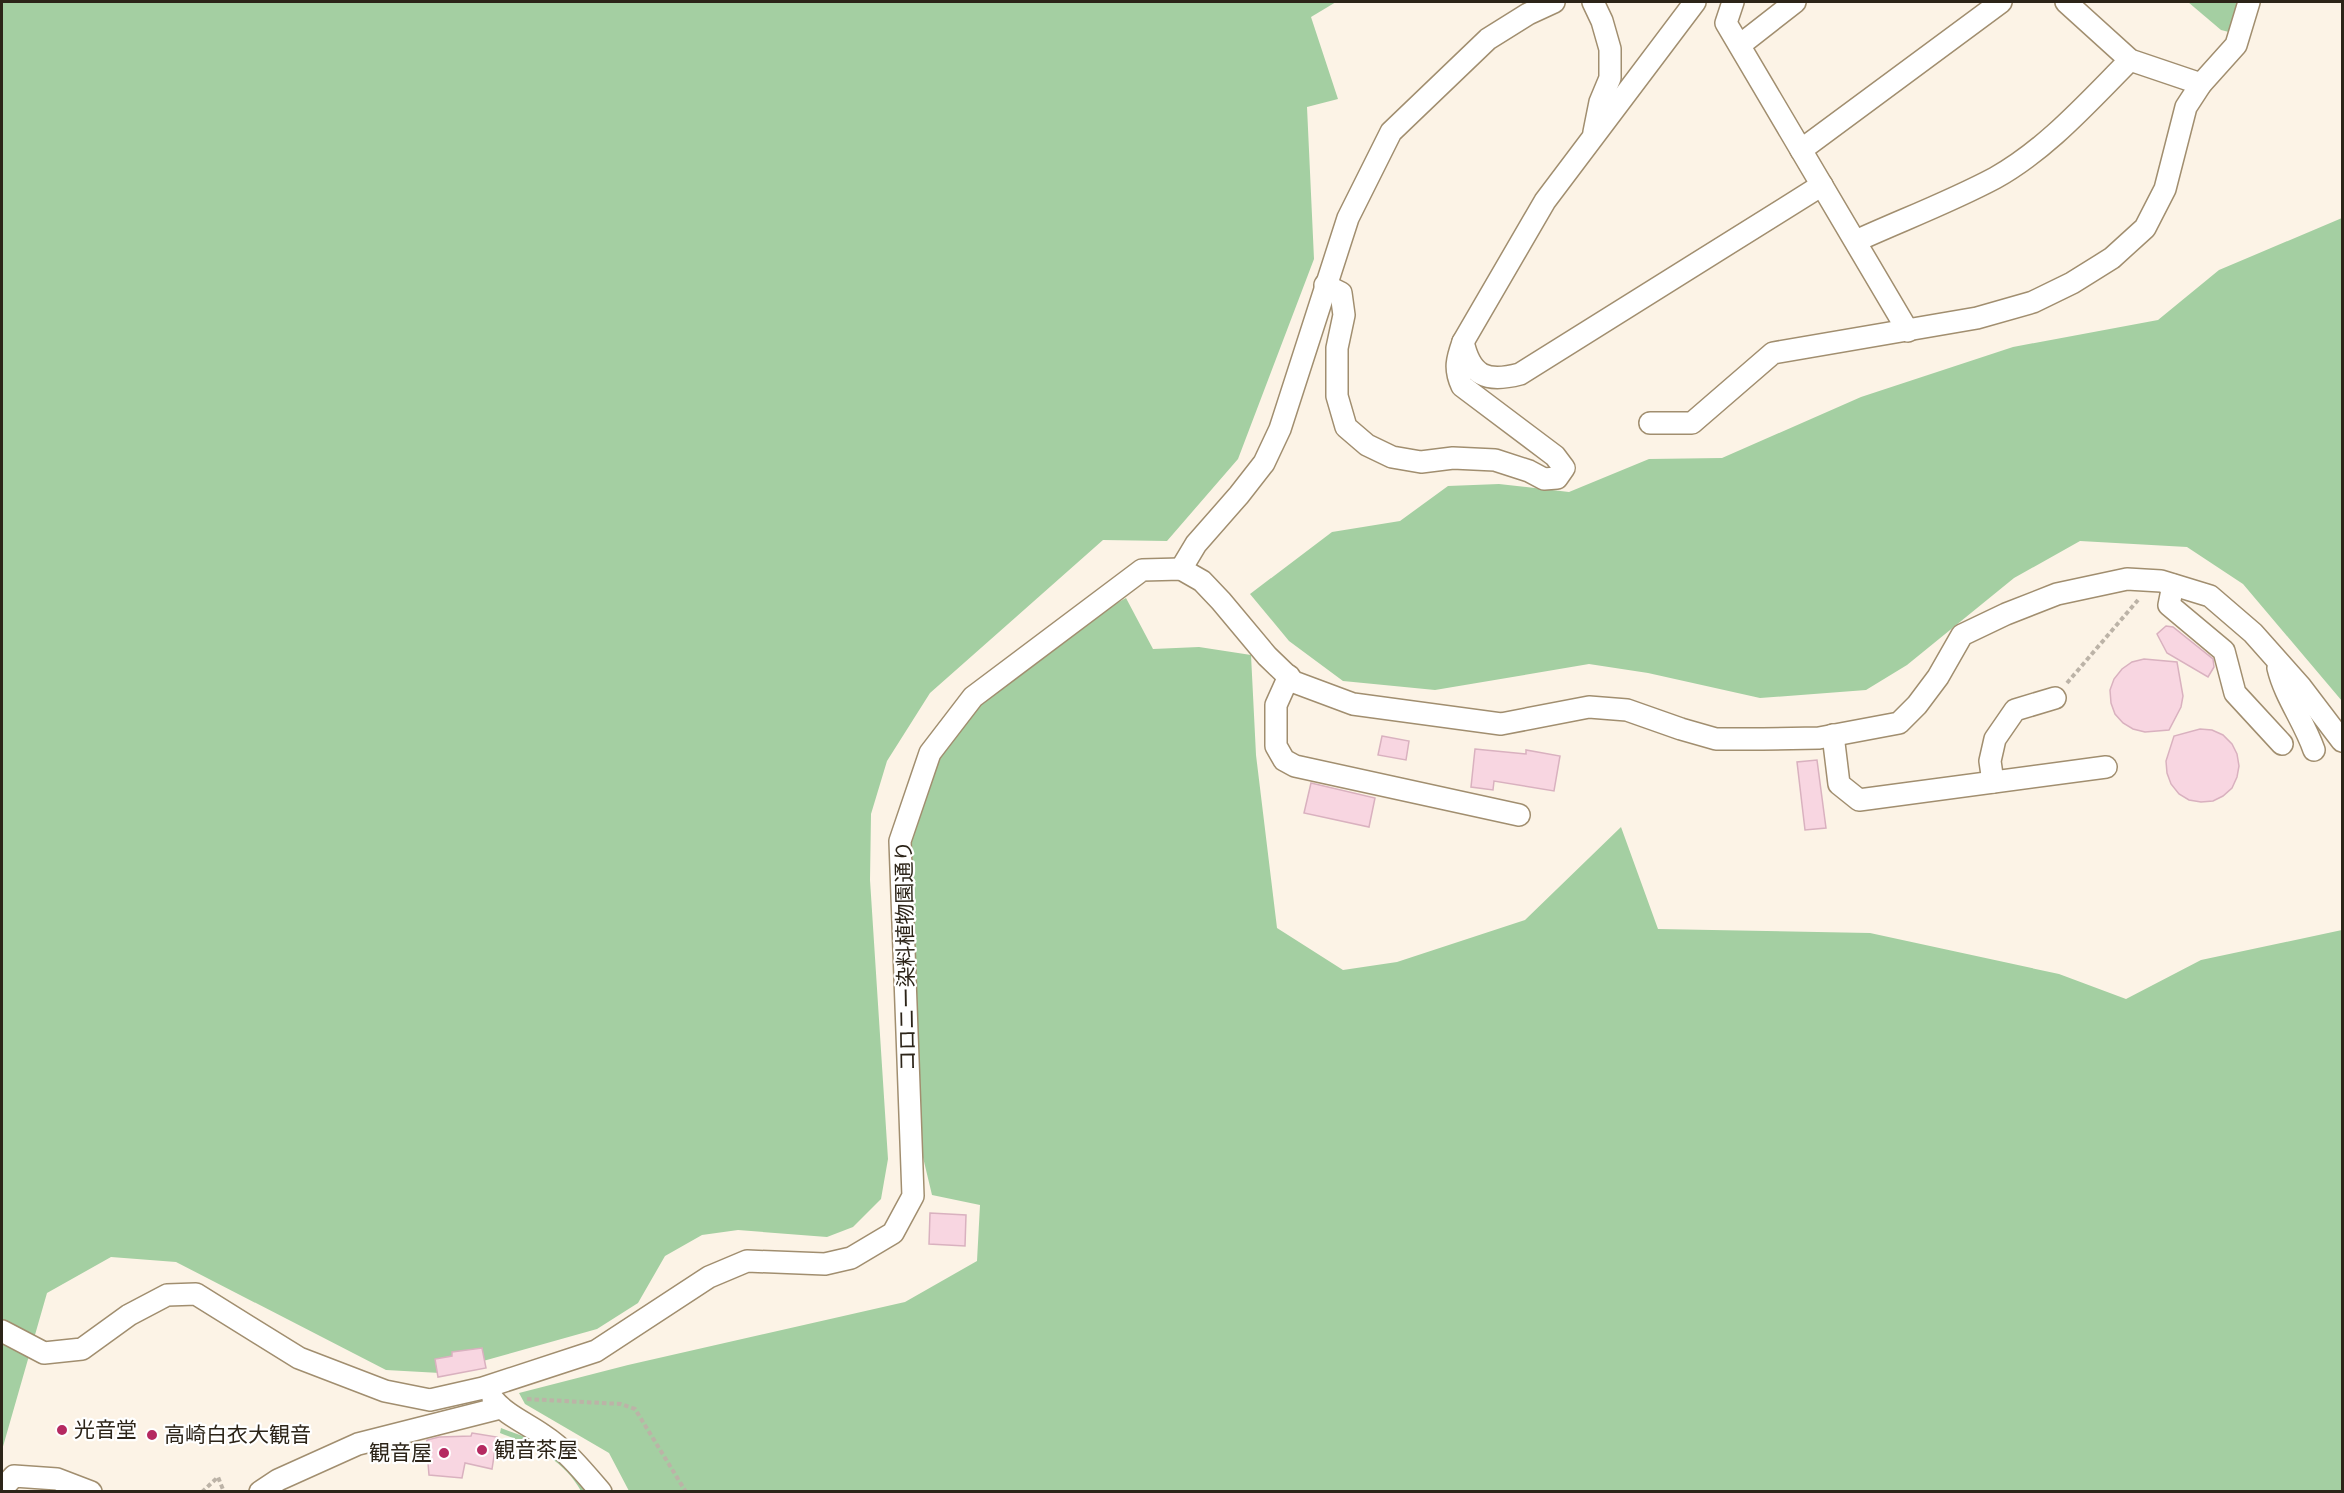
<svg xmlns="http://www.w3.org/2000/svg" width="2344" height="1493" viewBox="0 0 2344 1493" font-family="'PT Sans Narrow','Noto Sans JP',sans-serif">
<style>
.green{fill:#a4cfa2}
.building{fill:#f8d6e1;stroke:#d9b1bf;stroke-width:1.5}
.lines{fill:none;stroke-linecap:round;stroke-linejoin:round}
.minor-casing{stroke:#a18e6f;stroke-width:24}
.path{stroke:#bcb3a7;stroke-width:4;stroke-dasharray:4.5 3;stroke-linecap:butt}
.minor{stroke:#fff;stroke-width:21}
.poi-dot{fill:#b52961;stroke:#fff;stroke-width:2}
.labels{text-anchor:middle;stroke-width:4.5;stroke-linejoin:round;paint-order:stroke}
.street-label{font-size:21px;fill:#2c2418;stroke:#fff}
.poi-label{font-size:21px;fill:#2c2418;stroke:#fff;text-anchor:start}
</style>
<rect width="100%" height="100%" fill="#fcf3e6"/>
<g class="green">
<path d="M2,2H1336L1311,17L1338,99L1307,107L1314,259L1238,459L1167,541L1103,540L930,693L887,761L871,814L870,880L888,1159L881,1199L853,1227L827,1237L738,1230L702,1235L665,1256L638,1303L597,1329L440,1373L386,1370L176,1262L111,1257L47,1293L2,1450Z"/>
<path d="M2188,2H2238L2229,32L2221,30Z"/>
<path d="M2342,218V701L2243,584L2187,547L2080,541L2014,578L1907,665L1866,690L1760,698L1648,673L1589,664L1435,690L1343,681L1289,641L1250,594L1332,532L1400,521L1448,486L1499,484L1569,492L1649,459L1722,458L1861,397L2013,347L2158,320L2219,270Z"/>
<path d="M1126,598L1153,649L1199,647L1251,655L1256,755L1277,928L1343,970L1397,962L1525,920L1621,827L1658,929L1870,933L2059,974L2126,999L2201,960L2342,930V1491H629L609,1453L525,1404L519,1393L628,1365L905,1302L977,1261L980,1205L932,1195L921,1149L903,835L925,767L1007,665Z"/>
<path d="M501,1428C512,1433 525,1436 536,1442C555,1453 574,1473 585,1491H581C564,1460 532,1445 500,1433Z"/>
</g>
<g class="building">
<path d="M2166,626L2173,627L2213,659L2214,667L2208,677L2167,653L2157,634Z"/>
<path d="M2144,659L2177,662L2183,696L2181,707L2169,730L2145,732L2133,729L2123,723L2115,714L2111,703L2110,690L2114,679L2122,669L2132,662Z"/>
<path d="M2200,729L2212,730L2223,735L2232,744L2237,754L2239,766L2237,777L2232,788L2223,796L2213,801L2201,802L2189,800L2179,794L2171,784L2167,773L2166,761L2174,736Z"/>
<path d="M1382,736L1409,741L1406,760L1378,755Z"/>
<path d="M1475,749L1526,754V750L1560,756L1554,791L1494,781L1493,790L1471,787Z"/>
<path d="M1817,760L1826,828L1805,830L1797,762Z"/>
<path d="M1311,783L1375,798L1369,827L1304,813Z"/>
<path d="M930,1213L966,1215L965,1246L929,1244Z"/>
<path d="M482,1348L486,1368L438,1377L435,1359L452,1356V1352Z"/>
<path d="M472,1433L497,1437L492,1469L465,1463L462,1478L429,1475L428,1463L423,1462L427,1440L439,1437L471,1436Z"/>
</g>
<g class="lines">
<defs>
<g id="minor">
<path d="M1593,2L1602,21L1610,49V78L1600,102L1594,132"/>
<path d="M1733,2L1726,23L1908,331"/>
<path d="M2066,2L2130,60L2201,84"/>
<path d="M1740,45L1795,2"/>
<path d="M1801,150L2001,2"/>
<path d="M1856,241C1902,220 1950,202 1995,178C2047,149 2089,101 2130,60"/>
<path d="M1325,285L1341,293L1344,315L1337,348V396L1346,427L1367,445L1392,457L1421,462L1453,458L1495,460L1529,471L1544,479L1557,478L1564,468L1555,456L1462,386C1454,369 1457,359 1463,342L1545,201L1695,2"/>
<path d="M1463,342C1471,376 1486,383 1520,374L1822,185"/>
<path d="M1650,423H1692L1773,353L1977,318L2033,302L2072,283L2112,258L2145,228L2165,189L2186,107L2201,84L2236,45L2249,2"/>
<path d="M1181,569L1196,544L1239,495L1264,463L1280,429L1348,218L1391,132L1488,39L1528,14L1554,2"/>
<path d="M2173,585L2169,605L2224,651L2235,693L2282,744"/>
<path d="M2278,668C2285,697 2304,721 2314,750"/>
<path d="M1289,676L1276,705V746L1284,760L1295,766L1519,815"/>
<path d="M1833,735L1839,784L1859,800L2106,767"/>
<path d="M1993,782L1990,761L1995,739L2015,710L2055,698"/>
<path d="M2,1331L44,1353L82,1349L129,1315L167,1295L196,1294L299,1358L385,1391L430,1400L483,1388L596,1351L709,1277L747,1261L825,1264L851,1258L893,1233L913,1196L900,841L930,753L973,697L1142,570L1181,569L1202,581L1221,601L1267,656L1294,682L1353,704L1501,724L1589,707L1627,710L1681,729L1716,739H1763L1819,738L1899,723L1917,705L1938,677L1962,635L2006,614L2057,594L2127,579L2161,581L2210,596L2253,633L2301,687L2342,741"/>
<path d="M493,1399C506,1415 526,1423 543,1435C566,1450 583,1471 601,1492"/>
<path d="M2,1489L14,1476L57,1479L91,1492"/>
<path d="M260,1492L278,1480L358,1444L500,1408"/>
</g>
</defs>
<use href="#minor" class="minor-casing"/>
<g class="path">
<path d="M2067,683L2138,600"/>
<path d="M527,1399L621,1404L635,1409L686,1492"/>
<path d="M202,1492L218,1477L224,1492"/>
</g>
<use href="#minor" class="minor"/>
</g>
<g class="poi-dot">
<circle cx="62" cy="1430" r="6"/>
<circle cx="152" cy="1435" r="6"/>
<circle cx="482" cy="1450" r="6"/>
<circle cx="444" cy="1453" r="6"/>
</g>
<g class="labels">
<g class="street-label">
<text transform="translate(906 956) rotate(-91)" y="7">コロニー染料植物園通り</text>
</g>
<g class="poi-label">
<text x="74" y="1437">光音堂</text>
<text x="164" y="1442">高崎白衣大観音</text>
<text x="494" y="1457">観音茶屋</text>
<text x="432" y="1460" text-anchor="end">観音屋</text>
</g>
</g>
<rect width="2344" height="1493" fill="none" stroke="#2c2418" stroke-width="6"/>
</svg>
